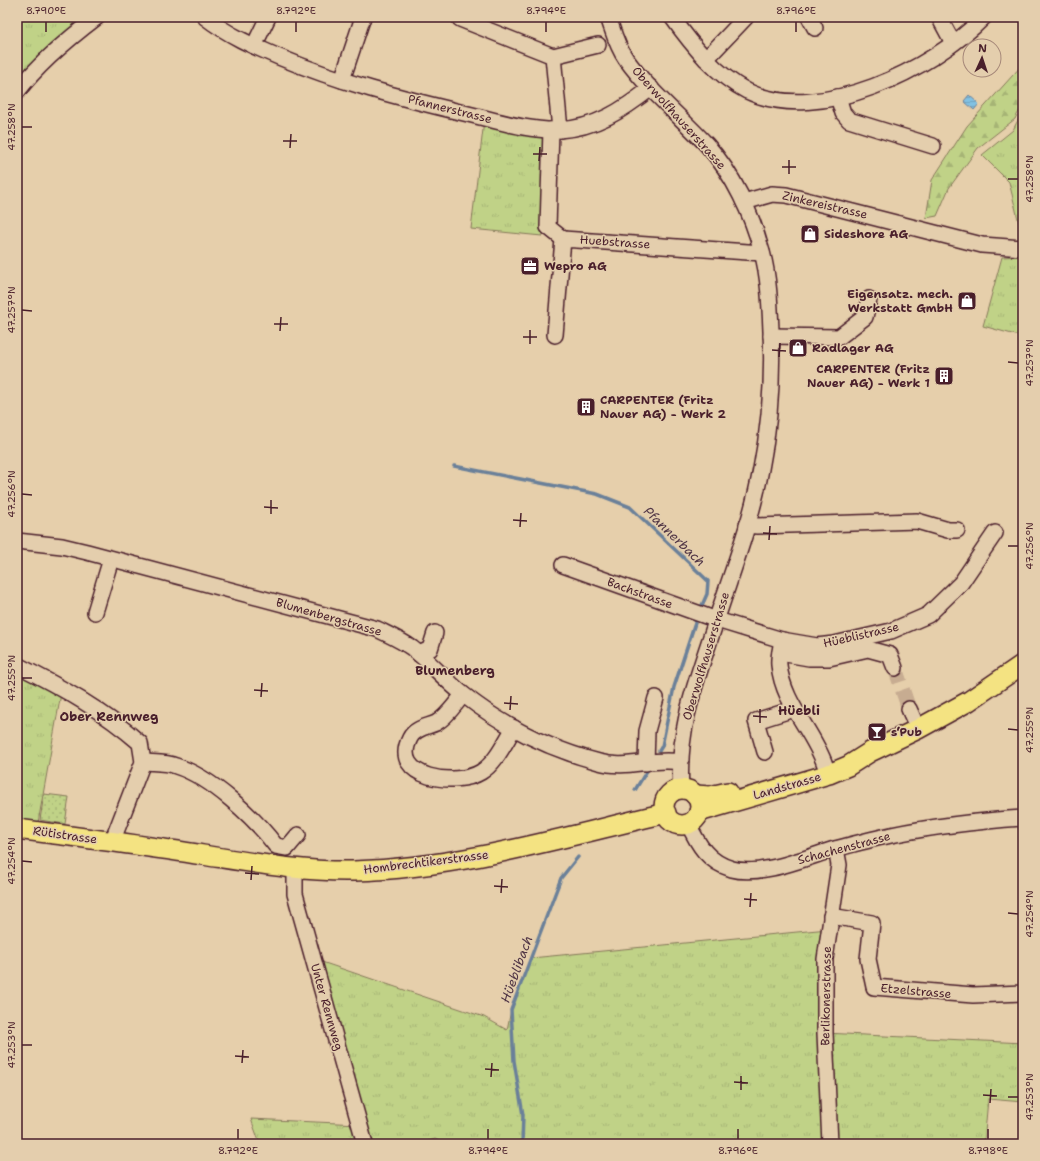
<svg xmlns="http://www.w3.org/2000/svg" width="1040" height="1161" viewBox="0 0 1040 1161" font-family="'Shantell Sans',sans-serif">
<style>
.grass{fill:url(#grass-tufts);stroke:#857859}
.forest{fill:url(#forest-firs);stroke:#857859}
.park{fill:url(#park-dots);stroke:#857859}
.water{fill:url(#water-rules);stroke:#6b8099}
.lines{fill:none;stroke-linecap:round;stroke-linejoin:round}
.stream{stroke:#6b8099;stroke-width:3.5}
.minor-tunnel{stroke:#c7ac91;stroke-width:15;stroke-dasharray:15 8;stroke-linecap:butt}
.minor-casing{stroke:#4a1f2b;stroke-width:18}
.major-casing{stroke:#4a1f2b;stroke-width:22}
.minor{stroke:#e4cead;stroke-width:15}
.major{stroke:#f4e382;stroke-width:19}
.ticks{fill:none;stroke:#4a1f2b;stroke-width:1.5}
.labels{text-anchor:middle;stroke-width:3;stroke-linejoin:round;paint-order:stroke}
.street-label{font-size:12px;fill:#4a1f2b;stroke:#e4cead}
.poi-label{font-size:12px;font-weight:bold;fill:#4a1f2b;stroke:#e4cead;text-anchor:start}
.water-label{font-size:13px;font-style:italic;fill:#523746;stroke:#e4cead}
.neighbourhood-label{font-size:13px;font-weight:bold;fill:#4a1f2b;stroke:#e4cead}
.neatline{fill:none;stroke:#4a1f2b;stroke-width:1.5}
.ticks-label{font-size:10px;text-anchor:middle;fill:#4a1f2b}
</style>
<defs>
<pattern id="grass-tufts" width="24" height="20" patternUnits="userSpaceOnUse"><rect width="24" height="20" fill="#c0d287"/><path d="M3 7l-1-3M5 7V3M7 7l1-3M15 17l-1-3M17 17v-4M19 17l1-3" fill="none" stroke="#a6b475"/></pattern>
<pattern id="forest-firs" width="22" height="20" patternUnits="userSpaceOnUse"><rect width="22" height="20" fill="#c0d287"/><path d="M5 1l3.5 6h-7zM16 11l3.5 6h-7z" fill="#a6b475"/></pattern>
<pattern id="park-dots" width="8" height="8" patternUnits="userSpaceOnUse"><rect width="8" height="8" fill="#c0d287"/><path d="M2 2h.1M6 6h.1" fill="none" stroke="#a6b475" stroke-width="1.8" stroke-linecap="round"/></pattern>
<pattern id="water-rules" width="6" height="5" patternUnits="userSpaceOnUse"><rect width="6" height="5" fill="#81c1e2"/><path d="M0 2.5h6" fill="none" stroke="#71a5c2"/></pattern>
</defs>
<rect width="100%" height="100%" fill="#e6cfab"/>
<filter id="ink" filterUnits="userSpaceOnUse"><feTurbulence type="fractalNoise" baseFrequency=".025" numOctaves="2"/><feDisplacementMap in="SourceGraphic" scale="8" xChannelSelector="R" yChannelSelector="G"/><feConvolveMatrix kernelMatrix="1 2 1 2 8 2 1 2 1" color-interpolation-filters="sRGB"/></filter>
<g filter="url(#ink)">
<g class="grass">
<path d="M17,17H97L22,78L17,73Z"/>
<path d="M1023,110V222L1019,223L1009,182L982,155L1013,130Z"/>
<path d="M484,121L544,134L542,236L471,229Z"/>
<path d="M1023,256V337L983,326L1002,257Z"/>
<path d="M17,668L62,688L38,823L17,820Z"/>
<path d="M828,929L825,1033L1023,1043V1102L988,1099L984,1144H445L435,1139L420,1144H260L251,1119L359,1124L313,959L484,1017L507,1030L511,1010L531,958Z"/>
</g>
<path class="forest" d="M1023,64V104L1015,119L978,148L949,188L937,216L926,218L932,180L967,126Z"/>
<path class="park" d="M44,794L69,797L65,824L40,820Z"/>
<path class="water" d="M969,95L979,104L974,110L964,101Z"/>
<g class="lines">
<g class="stream">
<path d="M454,466L597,494L630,507L708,581L707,594L700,610"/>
<path d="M659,751L662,746L674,687L697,617"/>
<path d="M635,790L648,769"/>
<path d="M522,1144L523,1115L514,1061L511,1010L561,878L578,857"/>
</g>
<path class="minor-tunnel" d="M895,668L909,709"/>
<defs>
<g id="minor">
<path d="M205,17C228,35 253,46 279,57C339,82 401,98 464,113C495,120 527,131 559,130C596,128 623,110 651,88"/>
<path d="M608,17C613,31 617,47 626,59C649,91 680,116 707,145C733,174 752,214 762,252C769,277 770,306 771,331C773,378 770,424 761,469C752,520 733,569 717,618C698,678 677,724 681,789"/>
<path d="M672,17C692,45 716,75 747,91C819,126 933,69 984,17"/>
<path d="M809,17L815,28"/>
<path d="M939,17L953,43"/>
<path d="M460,19L553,56L560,130"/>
<path d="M254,46L268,17"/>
<path d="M553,56L598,45"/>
<path d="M706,59L746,17"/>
<path d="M342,80L363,17"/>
<path d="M17,92C39,63 68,39 97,17"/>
<path d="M838,97L843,113L849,120L933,146"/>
<path d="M551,130L548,227L563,239"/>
<path d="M744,202L772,194L786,195L982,245L1023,248"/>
<path d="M555,335L563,239L762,253"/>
<path d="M771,336L839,337L865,317L869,299"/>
<path d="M747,525L757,526L917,521L948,530H957"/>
<path d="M17,541L62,546L87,552L377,629C389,635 401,640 412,648C430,662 445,680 464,695C503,726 550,749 599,762C627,770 652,757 680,762"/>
<path d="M563,565L717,620L782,640L817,646L834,644L891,631L928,615L961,583L995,533"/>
<path d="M95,612L111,559"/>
<path d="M782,640C781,648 778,657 779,665C783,704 813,730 825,765"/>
<path d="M780,653L809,658H829L868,649L890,655L895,668"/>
<path d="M419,654L430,649L435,633"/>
<path d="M17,665C61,687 104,711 140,743L143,762L112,842"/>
<path d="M463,695C455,704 447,717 436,723C427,727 415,728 410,738C389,779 457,787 481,772C496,763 505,742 514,728"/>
<path d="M909,709L918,729"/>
<path d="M765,752L756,721L794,709"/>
<path d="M143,762C153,763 166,762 176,766C211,777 254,817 276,846L287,848L298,835"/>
<path d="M646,763L647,731L656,698"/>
<path d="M688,823C698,845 708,862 732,869C761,877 807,857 835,849C854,844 872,839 891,835C935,826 979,821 1023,818"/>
<path d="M295,869V894L365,1144"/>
<path d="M831,916L872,923L868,959L874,987L973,995L1023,993"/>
<path d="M830,1144L825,1033V959L839,865L836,849"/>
</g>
<g id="major">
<circle cx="682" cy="807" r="18"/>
<path d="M695,795L710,796L728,792"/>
<path d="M699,812L829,774L848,766L870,752L918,729L969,701L1023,664"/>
<path d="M17,829C79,837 141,845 203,855C254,863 303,872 354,871C461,868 563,837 666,813"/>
</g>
</defs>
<use href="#minor" class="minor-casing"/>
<use href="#major" class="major-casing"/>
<use href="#minor" class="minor"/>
<use href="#major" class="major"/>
</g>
</g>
<path class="ticks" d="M46,32V22M296,32V22M546,32V22M796,32V22M22,127H32M283,141H297M290,148L291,134M533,154H547M539,161L540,147M782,167H796M789,174V160M1008,179H1018M22,310L32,311M274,324H288M280,331L281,317M523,337H537M530,344V330M772,350L786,351M779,357L780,343M1008,362L1018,363M22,494L32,495M264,507L278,508M271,514V500M513,520L527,521M520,527L521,513M763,533L777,534M769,540L770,526M1008,546H1018M22,678H32M254,690L268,691M261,697L262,683M504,703L518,704M510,710L511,696M753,716L767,717M760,723V709M1008,729L1018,730M22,861L32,862M245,873L259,874M251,880L252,866M494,886L508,887M501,893L502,879M744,899L757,900M750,907L751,893M1008,913L1018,914M22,1045H32M235,1056L249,1057M242,1063L243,1050M485,1069L499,1070M491,1077L492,1063M734,1082L748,1083M741,1090V1076M983,1095L997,1096M1008,1097H1018M990,1103L991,1089M238,1139V1129M488,1139V1129M738,1139V1129M988,1139V1129"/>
<defs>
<symbol id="shop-square" viewBox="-11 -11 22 22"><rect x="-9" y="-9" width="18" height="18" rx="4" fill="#4a1f2b" stroke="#e4cead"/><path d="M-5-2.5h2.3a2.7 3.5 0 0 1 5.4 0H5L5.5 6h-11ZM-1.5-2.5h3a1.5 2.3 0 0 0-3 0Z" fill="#fff"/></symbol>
<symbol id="office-square" viewBox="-11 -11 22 22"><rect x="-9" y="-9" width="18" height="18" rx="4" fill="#4a1f2b" stroke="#e4cead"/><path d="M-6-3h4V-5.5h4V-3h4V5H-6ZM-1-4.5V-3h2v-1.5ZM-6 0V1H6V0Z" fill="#fff"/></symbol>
<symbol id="building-square" viewBox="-11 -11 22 22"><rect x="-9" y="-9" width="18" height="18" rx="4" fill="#4a1f2b" stroke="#e4cead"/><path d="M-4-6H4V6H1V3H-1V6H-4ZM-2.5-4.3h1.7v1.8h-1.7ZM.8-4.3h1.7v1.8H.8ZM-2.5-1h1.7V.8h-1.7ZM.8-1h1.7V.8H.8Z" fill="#fff"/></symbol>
<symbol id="bar-square" viewBox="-11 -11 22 22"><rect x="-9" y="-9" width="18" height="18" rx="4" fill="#4a1f2b" stroke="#e4cead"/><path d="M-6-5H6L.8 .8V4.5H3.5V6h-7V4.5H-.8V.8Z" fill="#fff"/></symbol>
</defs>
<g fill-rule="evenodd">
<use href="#shop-square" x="799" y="223" width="22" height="22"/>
<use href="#office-square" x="519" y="255" width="22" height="22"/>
<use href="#shop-square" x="956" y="290" width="22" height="22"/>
<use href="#shop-square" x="787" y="337" width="22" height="22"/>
<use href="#building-square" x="933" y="365" width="22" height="22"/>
<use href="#building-square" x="575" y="396" width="22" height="22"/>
<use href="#bar-square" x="866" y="721" width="22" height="22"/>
</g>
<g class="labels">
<g class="street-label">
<text transform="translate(450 109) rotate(14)" y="4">Pfannerstrasse</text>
<text transform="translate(679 118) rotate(48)" y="4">Oberwolfhauserstrasse</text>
<text transform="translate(825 205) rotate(13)" y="4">Zinkereistrasse</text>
<text transform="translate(615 242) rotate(4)" y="4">Huebstrasse</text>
<text transform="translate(640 593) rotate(20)" y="4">Bachstrasse</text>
<text transform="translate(329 617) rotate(16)" y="4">Blumenbergstrasse</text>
<text transform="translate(861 635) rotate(-13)" y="4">Hüeblistrasse</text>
<text transform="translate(706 656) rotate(-73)" y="4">Oberwolfhauserstrasse</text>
<text transform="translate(787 786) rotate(-16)" y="4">Landstrasse</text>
<text transform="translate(65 835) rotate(8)" y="4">Rütistrasse</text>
<text transform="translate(844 848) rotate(-15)" y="4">Schachenstrasse</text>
<text transform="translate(426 862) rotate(-7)" y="4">Hombrechtikerstrasse</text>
<text transform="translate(916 991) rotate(5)" y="4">Etzelstrasse</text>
<text transform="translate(826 996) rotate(-89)" y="4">Berlikonerstrasse</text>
<text transform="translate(327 1007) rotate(74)" y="4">Unter Rennweg</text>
</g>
<g class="poi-label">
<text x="824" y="238">Sideshore AG</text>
<text x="544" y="270">Wepro AG</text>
<text x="953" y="298" text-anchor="end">Eigensatz. mech.<tspan x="953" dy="14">Werkstatt GmbH</tspan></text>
<text x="812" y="352">Radlager AG</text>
<text x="930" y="373" text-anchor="end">CARPENTER (Fritz<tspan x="930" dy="14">Nauer AG) - Werk 1</tspan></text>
<text x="600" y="404">CARPENTER (Fritz<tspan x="600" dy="14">Nauer AG) - Werk 2</tspan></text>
<text x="891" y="736">s‘Pub</text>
</g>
<g class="water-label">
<text transform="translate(675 536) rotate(44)" y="5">Pfannerbach</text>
<text transform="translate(516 969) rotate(-70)" y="5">Hüeblibach</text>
</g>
<g class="neighbourhood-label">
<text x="455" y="675">Blumenberg</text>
<text x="799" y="715">Hüebli</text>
<text x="109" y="721">Ober Rennweg</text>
</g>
</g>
<rect width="1040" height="1161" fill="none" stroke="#e4cead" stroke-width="44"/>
<g transform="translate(982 58) rotate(3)"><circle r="19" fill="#e4cead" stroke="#a68879"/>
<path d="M0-3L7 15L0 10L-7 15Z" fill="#4a1f2b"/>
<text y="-6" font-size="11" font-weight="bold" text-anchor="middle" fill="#4a1f2b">N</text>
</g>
<rect x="22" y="22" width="996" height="1117" class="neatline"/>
<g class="ticks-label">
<text x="46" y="14">8.790°E</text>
<text x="296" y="14">8.792°E</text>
<text x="546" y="14">8.794°E</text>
<text x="796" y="14">8.796°E</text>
<text transform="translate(11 127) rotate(-90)" y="4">47.258°N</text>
<text transform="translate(1029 179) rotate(-90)" y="4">47.258°N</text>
<text transform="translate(11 310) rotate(-90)" y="4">47.257°N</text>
<text transform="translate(1029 363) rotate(-90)" y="4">47.257°N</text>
<text transform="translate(11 494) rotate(-90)" y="4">47.256°N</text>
<text transform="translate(1029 546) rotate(-90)" y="4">47.256°N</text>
<text transform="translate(11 678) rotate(-90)" y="4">47.255°N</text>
<text transform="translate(1029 730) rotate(-90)" y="4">47.255°N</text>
<text transform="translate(11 861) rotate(-90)" y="4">47.254°N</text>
<text transform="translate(1029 914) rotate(-90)" y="4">47.254°N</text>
<text transform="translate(11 1045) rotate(-90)" y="4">47.253°N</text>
<text transform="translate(1029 1097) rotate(-90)" y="4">47.253°N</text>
<text x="238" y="1154">8.792°E</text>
<text x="488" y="1154">8.794°E</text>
<text x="738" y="1154">8.796°E</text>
<text x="988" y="1154">8.798°E</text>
</g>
</svg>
